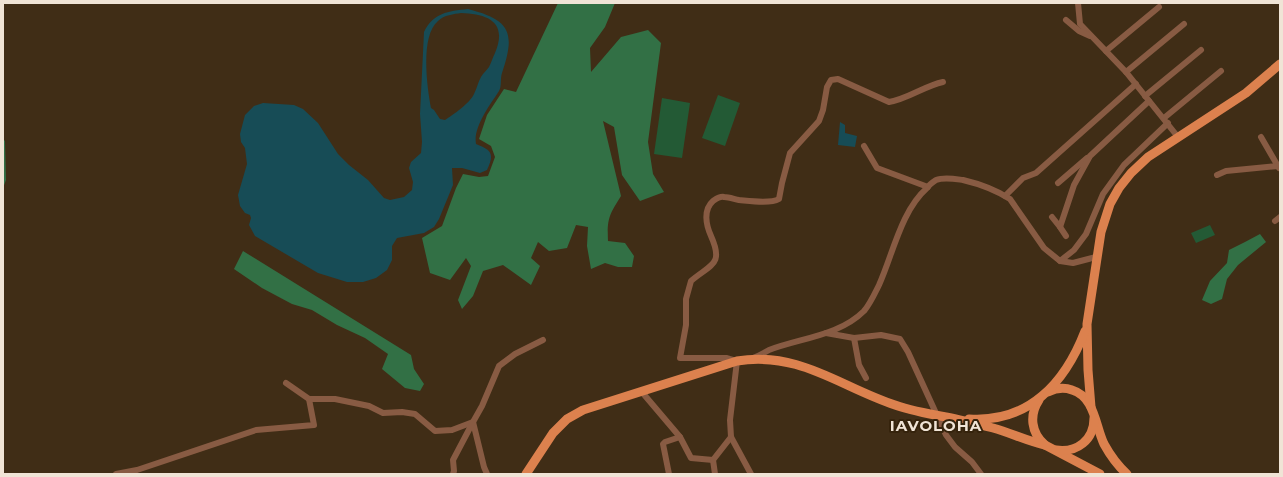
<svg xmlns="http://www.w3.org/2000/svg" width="1283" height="477" viewBox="0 0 1283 477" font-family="Montserrat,sans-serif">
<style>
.green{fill:#235a35}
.forest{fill:#327045}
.water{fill:#174c56;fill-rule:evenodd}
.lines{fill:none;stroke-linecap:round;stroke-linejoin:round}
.minor{stroke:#885b43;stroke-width:6}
.primary{stroke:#dc814e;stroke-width:9}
.labels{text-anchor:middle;stroke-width:4;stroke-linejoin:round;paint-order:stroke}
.district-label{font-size:15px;font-weight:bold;letter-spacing:1px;fill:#f0e4d6;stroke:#35230c}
</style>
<rect width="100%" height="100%" fill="#402d16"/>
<g class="green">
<path d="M718,95L740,103L725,146L702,138Z"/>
<path d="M662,98L690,103L682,158L654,154Z"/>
<path d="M1210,225L1215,235L1196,243L1191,233Z"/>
</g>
<g class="forest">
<path d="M558,3H615L605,27L590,48L591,72L621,37L648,30L661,43L648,142L653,174L664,192L640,201L622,175L614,127L603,121L621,196C609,215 607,219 608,241L625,243L634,256L632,267H618L605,263L591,269L587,246L588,227L576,225L567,248L549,251L538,242L531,258L540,266L531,285L503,265L483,271L473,296L462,309L458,300L471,266L466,258L450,280L430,273L422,238L442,226L456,188L463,174L479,177L488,176L495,157L491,146L479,139L487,115L504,89L516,92Z"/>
<path d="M3,139L5,141L6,180L3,188Z"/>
<path d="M1260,234L1266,242L1238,265L1227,279L1222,299L1211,304L1202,300L1210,281L1227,263L1229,250L1245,242Z"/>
<path d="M243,251L411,355L414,369L424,384L420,391L405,388L382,369L388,354L365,338L337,325L312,310L292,304L262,288L234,269Z"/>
</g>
<g class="water">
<path d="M468,9C510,20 516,32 502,73C500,79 502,86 499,91C490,105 473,127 476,144C491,150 495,153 487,170L480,173L462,168H452L453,185L439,219L434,227L424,233L397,238L392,246V260L387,270L376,278L363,282H347L318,273L255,236L249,225L251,218L250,215L245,213L240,206L238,195L247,164L245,148L241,142L240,134L245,115L254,106L263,103L294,105L303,109L318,123L338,154L349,165L368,180L384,198L390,200L404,197L412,190L413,182L409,168L411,162L421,153L422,142L420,114L424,32C433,13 448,11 468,9ZM461,13C488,14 508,22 495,53C493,57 491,63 489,67C487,70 483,73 481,77C478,82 477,88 474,94C470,103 453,115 445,120L440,119L434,110L431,108C427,87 420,36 438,21C444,15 454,14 461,13Z"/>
<path d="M840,122L845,125V133L857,136L855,147L838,145Z"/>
</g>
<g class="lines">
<g class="minor">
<path d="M1078,3L1080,24L1126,72L1178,137"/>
<path d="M1066,20L1079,31L1090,36"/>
<path d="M1106,51L1159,7"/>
<path d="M1126,72L1184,24"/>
<path d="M1145,96L1201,50"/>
<path d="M1164,118L1221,71"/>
<path d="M1261,137L1279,168"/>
<path d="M864,146L877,168L928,187"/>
<path d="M1217,175L1226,171L1278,166"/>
<path d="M1058,183L1087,158"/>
<path d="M1005,196L1023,178L1036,173L1136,84"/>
<path d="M1052,217L1060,227L1074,185L1090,156L1149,101"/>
<path d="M1275,221L1280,217"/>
<path d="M1060,227L1066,236"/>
<path d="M1060,261L1074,250L1086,234L1103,194L1124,165L1168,123"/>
<path d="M826,333L854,338L881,335L900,339L908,352L946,435L955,447L972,462L981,474"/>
<path d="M854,338L859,365L866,378"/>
<path d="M753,358C758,356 764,353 769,350C800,338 839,336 864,311C870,304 875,293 879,285C893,254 901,211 927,188C929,185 933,182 936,180C944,177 955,179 963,180C980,184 996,190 1010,199L1044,248L1060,261L1073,263L1096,257"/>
<path d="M286,383L309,399H335L369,406L383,413L402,412L415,414L435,431L452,430L473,422L482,406L499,366L515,354L543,340"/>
<path d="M641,391L680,437L691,458L713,460"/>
<path d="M473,422L484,467L487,474"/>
<path d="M116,474L137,470L256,430L314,425L309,399"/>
<path d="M453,474L454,471L453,460L473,422"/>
<path d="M669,474L663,444L665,442L680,437"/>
<path d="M715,474L713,460L731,437"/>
<path d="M751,474L731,437L730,420L737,361L727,358H680L686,325V299L691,281C711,264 724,265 711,236C706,225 703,210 713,201C716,199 720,196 724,197C729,197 734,199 739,200C750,201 770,204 779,199L782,183L790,153L819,121L823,110L827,87L831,80L838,79L889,102C908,99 924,86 943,82"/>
</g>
<g class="primary">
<path d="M1048,392C1056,388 1064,387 1072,390C1095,397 1095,425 1104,444C1110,455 1118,466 1127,474"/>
<path d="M1039,400C1029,415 1031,433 1045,445L1100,474"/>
<path d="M1091,407L1088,370L1087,324L1101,232L1110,204L1119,188L1131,173L1148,157L1246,93L1280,64"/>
<path d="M969,419C1029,423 1065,383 1085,331"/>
<path d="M1056,450C1077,453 1094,440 1094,418"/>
<path d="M526,474L553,433L567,419L583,410L737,361C800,351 840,387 895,405C912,411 929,414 946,417C961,420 977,424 993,428C1011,433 1027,441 1045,445"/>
</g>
</g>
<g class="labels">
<g class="district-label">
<text x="936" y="431">IAVOLOHA</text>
</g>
</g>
<rect width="1283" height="477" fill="none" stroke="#f0e4d6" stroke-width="8"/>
</svg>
